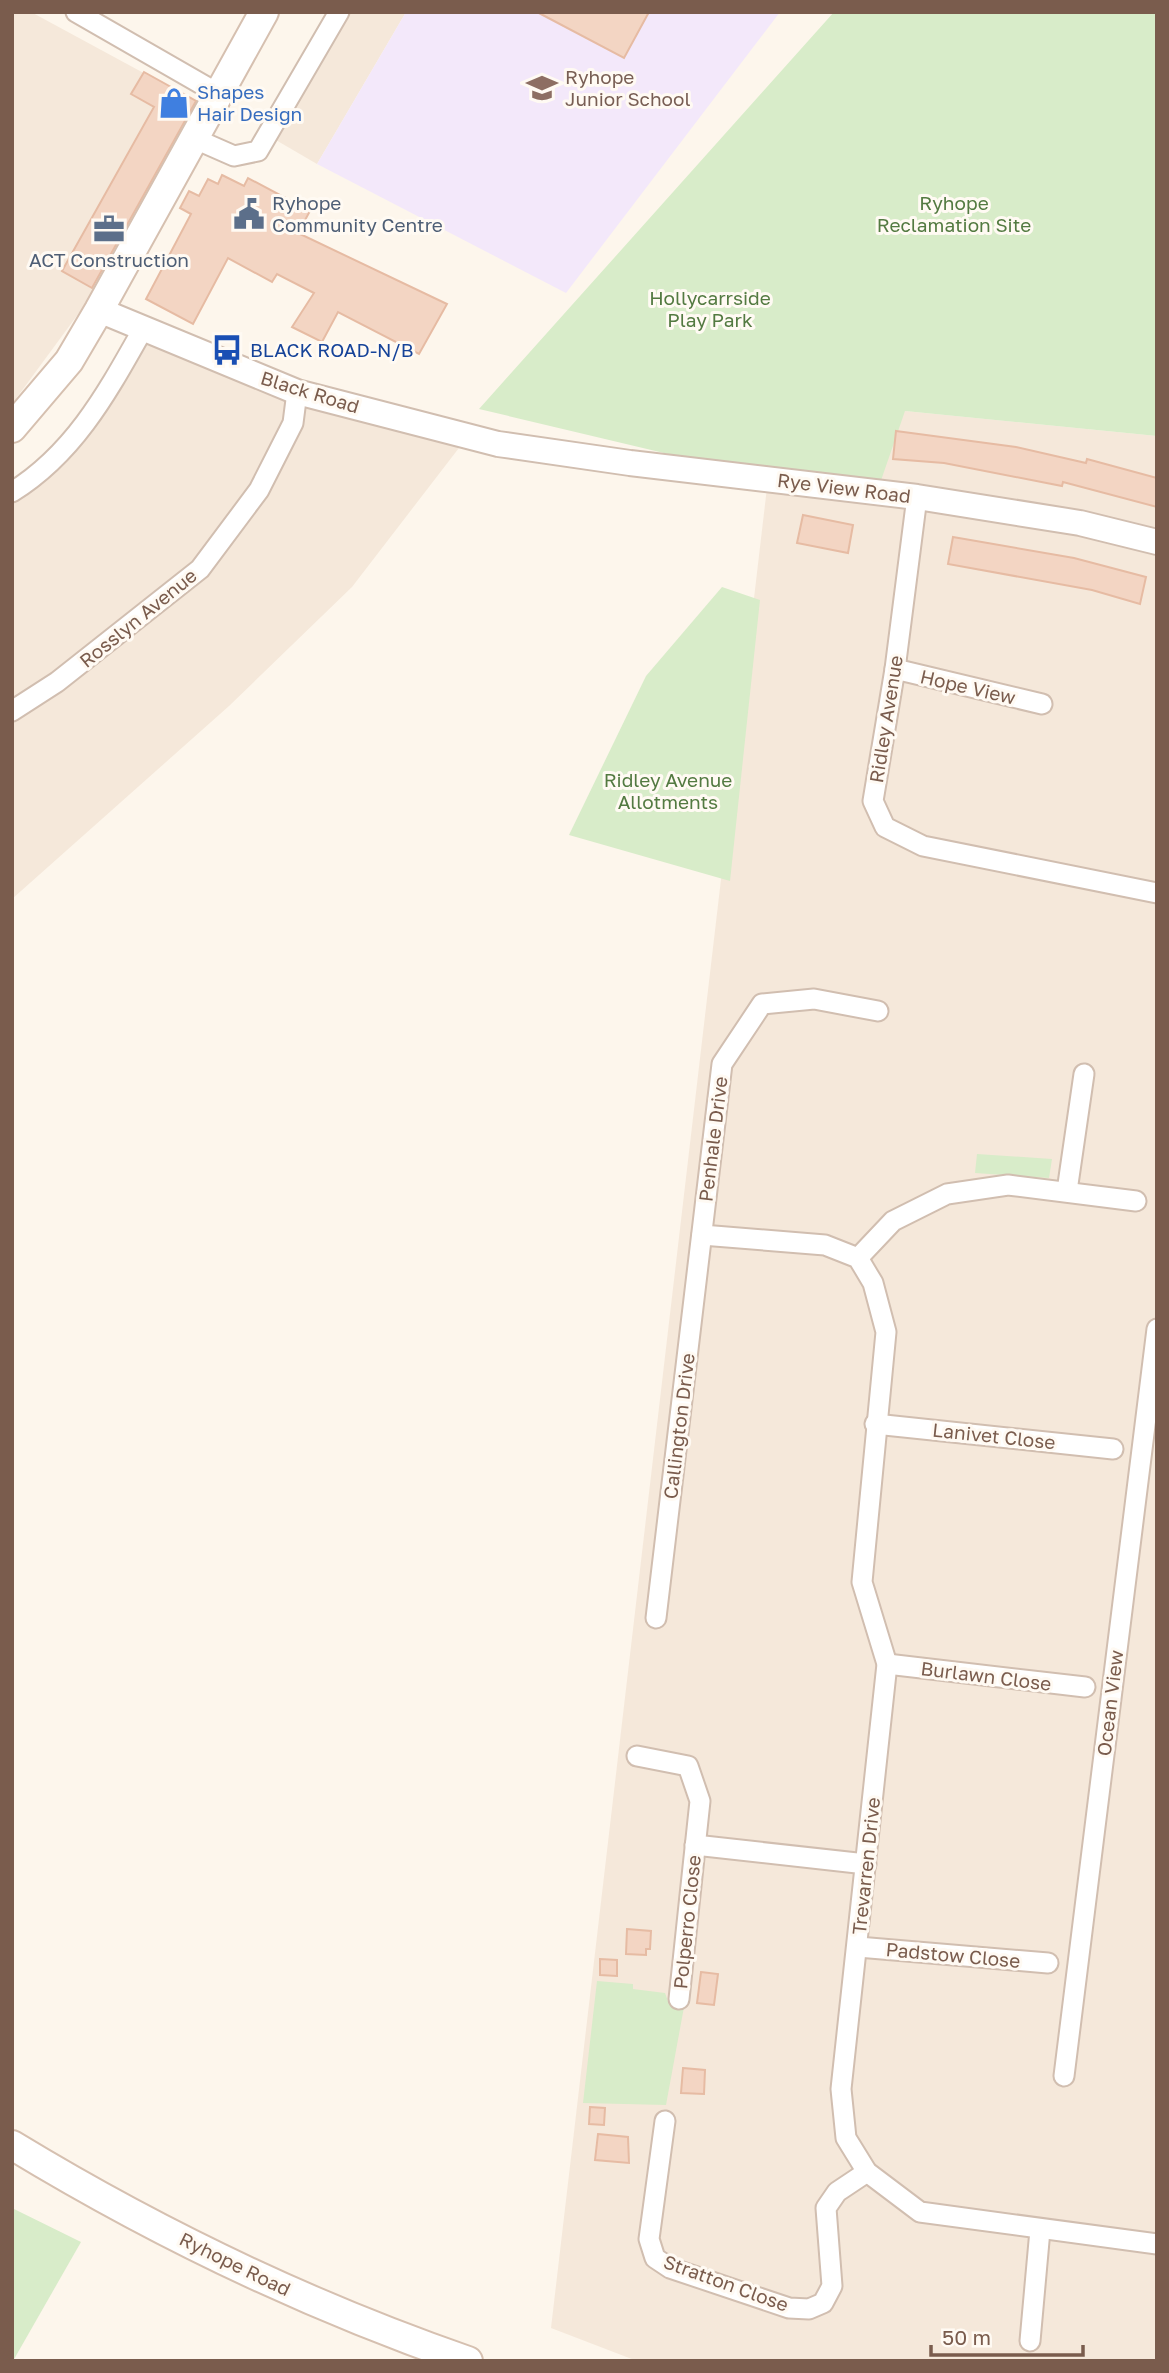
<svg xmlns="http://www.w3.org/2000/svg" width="1169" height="2373" viewBox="0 0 1169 2373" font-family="'Golos Text',sans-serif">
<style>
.residential{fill:#f5e8da}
.education{fill:#f3e8fa}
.green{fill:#d8ecc9}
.building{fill:#f3d5c3;stroke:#e6bba3;stroke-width:2}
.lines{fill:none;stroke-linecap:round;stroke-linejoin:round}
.minor-casing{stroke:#d1beb0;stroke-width:23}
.tertiary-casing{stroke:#d1beb0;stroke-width:28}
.secondary-casing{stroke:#d6c0b0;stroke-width:32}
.minor{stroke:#fff;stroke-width:19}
.tertiary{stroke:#fff;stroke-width:24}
.secondary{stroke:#fff;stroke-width:28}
.labels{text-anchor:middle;stroke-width:6;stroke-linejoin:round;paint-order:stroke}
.education-label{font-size:19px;fill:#785e54;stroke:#fffaf3;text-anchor:start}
.shop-label{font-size:19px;fill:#366cbe;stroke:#fffaf3;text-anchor:start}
.service-label{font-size:19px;fill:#4e5e75;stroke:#fffaf3;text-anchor:start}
.park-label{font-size:19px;fill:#537a41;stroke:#fffaf3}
.transit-label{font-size:19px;fill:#164399;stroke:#fffaf3;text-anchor:start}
.street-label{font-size:19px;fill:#7a5c4d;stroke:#fffaf3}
</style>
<rect width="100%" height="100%" fill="#fdf6ec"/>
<g class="residential">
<path d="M12,12H31L199,103L84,306L12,404Z"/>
<path d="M339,12H406L317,164L269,136Z"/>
<path d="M147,345L472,431L352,587L229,706L12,899V500L38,486L72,455L105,414Z"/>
<path d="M905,411L1157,436V2361H637L551,2328L768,479Z"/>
</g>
<path class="education" d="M406,12H780L566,293L317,164Z"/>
<g class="green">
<path d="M834,12H1157V436L905,411L877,492L786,482L479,409Z"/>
<path d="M722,587L760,600L730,881L569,835L646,676Z"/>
<path d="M977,1154L1052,1159L1049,1178L975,1173Z"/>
<path d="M597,1981L633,1984V1989L665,1993L669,2004L684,2007L666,2105L583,2103Z"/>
<path d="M12,2208L81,2242L13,2361H12Z"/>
</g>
<g class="building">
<path d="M537,12H649L624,58Z"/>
<path d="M144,72L196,101L92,288L62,271L154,107L131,94Z"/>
<path d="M222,175L244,186L248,178L310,211L298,233L447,304L419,354L338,312L322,342L292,327L314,293L277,274L272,282L228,258L193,324L146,299L191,214L180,208L189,191L199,196L208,179L218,184Z"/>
<path d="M896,431L1016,447L1086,463L1087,459L1157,478V507L1063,482L1062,486L944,463L893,459Z"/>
<path d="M803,515L853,525L848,553L797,543Z"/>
<path d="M953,537L1074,558L1146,577L1140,604L1092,590L948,564Z"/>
<path d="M627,1929L651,1931L650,1949H646V1955L626,1954Z"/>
<path d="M600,1959L617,1960V1976L600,1975Z"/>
<path d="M701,1972L718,1974L714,2005L697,2003Z"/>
<path d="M683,2068L705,2070L704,2094L681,2093Z"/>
<path d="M590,2107L605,2108L604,2125L589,2124Z"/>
<path d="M598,2134L628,2137L629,2163L595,2160Z"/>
</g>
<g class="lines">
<defs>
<g id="minor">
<path d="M76,12L217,93"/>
<path d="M193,138L234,156L258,151L339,12"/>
<path d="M12,492C75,453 108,391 143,329"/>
<path d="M917,497L895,669L873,801L885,827L923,846L1157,893"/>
<path d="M895,669L1042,704"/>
<path d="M12,711L57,682L200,569L259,490L293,423L297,392"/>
<path d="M1067,1191L1084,1074"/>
<path d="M702,1235L825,1245L858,1258L873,1283L886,1332L862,1582L887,1664L841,2089L846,2138L867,2172L920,2212L1157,2244"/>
<path d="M858,1258L893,1221L947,1194L1008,1185L1136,1201"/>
<path d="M875,1424L1113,1449"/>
<path d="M656,1618L722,1064L762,1004L814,999L878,1011"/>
<path d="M887,1664L1085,1687"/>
<path d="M637,1756L688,1766L700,1801L679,1999"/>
<path d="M695,1845L866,1864"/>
<path d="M858,1947L1048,1963"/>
<path d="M1064,2076L1157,1329"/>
<path d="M665,2121L649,2239L655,2258L670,2268L789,2308L809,2309L823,2303L832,2286L826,2208L837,2192L867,2172"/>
<path d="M1030,2341L1040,2230"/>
</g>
<path id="tertiary" d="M99,310L297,392L498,444L630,463L917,497L1080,523L1157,542"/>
<g id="secondary">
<path d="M12,428L69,361L99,310L264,12"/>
<path d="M12,2145C157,2233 309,2306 468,2361"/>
</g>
</defs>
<use href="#minor" class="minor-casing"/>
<use href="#tertiary" class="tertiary-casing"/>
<use href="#secondary" class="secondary-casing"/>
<use href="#minor" class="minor"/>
<use href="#tertiary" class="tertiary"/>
<use href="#secondary" class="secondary"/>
</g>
<defs>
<symbol id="school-bare" viewBox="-9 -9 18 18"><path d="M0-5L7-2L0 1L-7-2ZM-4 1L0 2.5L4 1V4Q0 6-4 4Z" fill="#8d6e63" stroke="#fffaf3" stroke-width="2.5" paint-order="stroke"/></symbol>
<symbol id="shop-bare" viewBox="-9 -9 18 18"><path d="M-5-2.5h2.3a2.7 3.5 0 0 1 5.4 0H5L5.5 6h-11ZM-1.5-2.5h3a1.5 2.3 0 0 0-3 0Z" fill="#3f7fe0" stroke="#fffaf3" stroke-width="2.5" paint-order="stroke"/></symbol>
<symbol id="civic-bare" viewBox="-9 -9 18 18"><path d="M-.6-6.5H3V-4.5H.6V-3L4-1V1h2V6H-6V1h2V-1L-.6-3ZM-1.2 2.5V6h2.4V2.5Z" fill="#5c6f8a" stroke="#fffaf3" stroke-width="2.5" paint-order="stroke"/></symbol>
<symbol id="office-bare" viewBox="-9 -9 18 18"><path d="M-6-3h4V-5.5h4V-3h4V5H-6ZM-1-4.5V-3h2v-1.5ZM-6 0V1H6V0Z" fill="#5c6f8a" stroke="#fffaf3" stroke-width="2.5" paint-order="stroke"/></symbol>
<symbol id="bus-bare" viewBox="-9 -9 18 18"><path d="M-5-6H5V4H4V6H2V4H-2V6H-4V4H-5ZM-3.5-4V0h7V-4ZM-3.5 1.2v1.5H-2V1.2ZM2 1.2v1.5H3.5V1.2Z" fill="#1a4fb4" stroke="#fffaf3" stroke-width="2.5" paint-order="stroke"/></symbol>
</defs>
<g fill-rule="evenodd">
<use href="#school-bare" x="520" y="66" width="44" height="44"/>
<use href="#shop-bare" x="152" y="81" width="44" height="44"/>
<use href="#civic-bare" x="227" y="192" width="44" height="44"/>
<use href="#office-bare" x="87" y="207" width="44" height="44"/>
<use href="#bus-bare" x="205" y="328" width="44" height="44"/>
</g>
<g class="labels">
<g class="education-label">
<text x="565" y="84">Ryhope<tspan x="565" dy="22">Junior School</tspan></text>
</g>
<g class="shop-label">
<text x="197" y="99">Shapes<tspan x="197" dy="22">Hair Design</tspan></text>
</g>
<g class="service-label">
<text x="272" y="210">Ryhope<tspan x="272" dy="22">Community Centre</tspan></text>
<text x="109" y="267" text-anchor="middle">ACT Construction</text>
</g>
<g class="park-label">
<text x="954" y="210">Ryhope<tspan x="954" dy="22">Reclamation Site</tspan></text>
<text x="710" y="305">Hollycarrside<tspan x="710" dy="22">Play Park</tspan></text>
<text x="668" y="787">Ridley Avenue<tspan x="668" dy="22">Allotments</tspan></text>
</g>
<g class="transit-label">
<text x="250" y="357">BLACK ROAD-N/B</text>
</g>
<g class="street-label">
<text transform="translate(310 392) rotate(17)" y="7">Black Road</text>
<text transform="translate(844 488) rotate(7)" y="7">Rye View Road</text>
<text transform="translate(138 618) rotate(-39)" y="7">Rosslyn Avenue</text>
<text transform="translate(968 687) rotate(13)" y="7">Hope View</text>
<text transform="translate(886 719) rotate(-81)" y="7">Ridley Avenue</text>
<text transform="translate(713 1139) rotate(-83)" y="7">Penhale Drive</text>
<text transform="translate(679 1426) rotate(-83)" y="7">Callington Drive</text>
<text transform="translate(994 1436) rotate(6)" y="7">Lanivet Close</text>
<text transform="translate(986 1676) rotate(7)" y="7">Burlawn Close</text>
<text transform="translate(1110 1703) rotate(-83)" y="7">Ocean View</text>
<text transform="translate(866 1866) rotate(-84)" y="7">Trevarren Drive</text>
<text transform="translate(687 1922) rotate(-84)" y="7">Polperro Close</text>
<text transform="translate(953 1955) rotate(5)" y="7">Padstow Close</text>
<text transform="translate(235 2264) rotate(26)" y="7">Ryhope Road</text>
<text transform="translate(726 2283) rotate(20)" y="7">Stratton Close</text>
</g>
</g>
<rect width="1169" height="2373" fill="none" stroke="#7a5c4d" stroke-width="28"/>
<path d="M931 2345v10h152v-10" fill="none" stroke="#7a5c4d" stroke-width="3.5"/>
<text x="942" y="2345" font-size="21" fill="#7a5c4d" stroke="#fffaf3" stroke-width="5" paint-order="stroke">50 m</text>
</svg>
